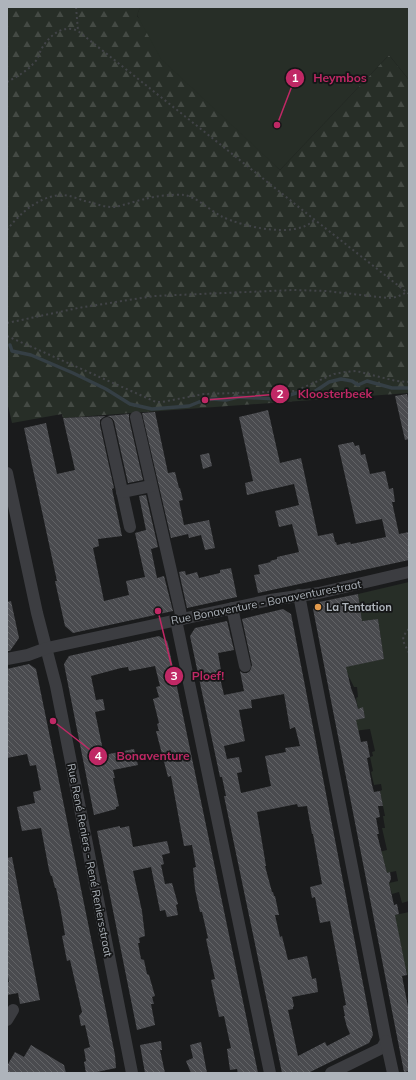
<svg xmlns="http://www.w3.org/2000/svg" width="416" height="1080" viewBox="0 0 416 1080" font-family="Mulish,sans-serif">
<style>
.forest{fill:url(#forest-firs)}
.green{fill:#272e27}
.lines{fill:none;stroke-linecap:round;stroke-linejoin:round}
.stream{stroke:#353f45;stroke-width:3.5}
.building{fill:url(#building-back-hatch);fill-rule:evenodd}
.path{stroke:#424448;stroke-width:2;stroke-dasharray:2 3;stroke-linecap:butt}
.minor{stroke:#3c3d41;stroke-width:12}
.poi-dot{fill:#e29a4c;stroke:#151617;stroke-width:1.5}
.labels{text-anchor:middle;stroke-width:3.5;stroke-linejoin:round;paint-order:stroke}
.street-label{font-size:11px;fill:#aeb4bb;stroke:#151617}
.poi-label{font-size:11px;font-weight:bold;fill:#aeb4bb;stroke:#151617;text-anchor:start}
.leader{fill:none;stroke:#c02865;stroke-width:1.5}
.callout-dot{fill:#c02865;stroke:#151617;stroke-width:1.5}
.mark-label{font-size:12px;text-anchor:middle;font-weight:bold;fill:#fff}
.callout-label{font-size:12px;text-anchor:middle;font-weight:bold;fill:#c02865;stroke:#151617;stroke-width:3.5;stroke-linejoin:round;paint-order:stroke}
</style>
<defs>
<pattern id="forest-firs" width="22" height="20" patternUnits="userSpaceOnUse"><rect width="22" height="20" fill="#272e27"/><path d="M5 1l3.5 6h-7zM16 11l3.5 6h-7z" fill="#444a44"/></pattern>
<pattern id="building-back-hatch" width="6" height="6" patternUnits="userSpaceOnUse"><rect width="6" height="6" fill="#4a4b4f"/><path d="M-1 5l2 2M0 0l6 6M5-1l2 2" fill="none" stroke="#626366"/></pattern>
</defs>
<rect width="100%" height="100%" fill="#1a1b1c"/>
<path class="forest" d="M7,7H140L137,16L280,170L389,55L409,80V393L63,418L62,414L12,423L7,401Z"/>
<g class="green">
<path d="M140,7H409V80L389,55L280,170L161,59L137,15Z"/>
<path d="M409,582V901L402,903L399,892L392,894L389,883L398,881L396,871L387,873L384,862H381L379,852L387,850L382,828H385L383,816H385L380,791L382,790L381,784L374,785L371,772L373,771L370,757L373,756L372,752L375,751L370,729L354,731L355,720L365,718L363,708L358,709L356,698L358,697L357,687H354L344,667L384,659L378,619L362,621L358,594Z"/>
<path d="M409,912V974L407,975L406,968L402,969L395,915Z"/>
</g>
<g class="lines">
<path class="stream" d="M10,345L12,351L31,355L73,373L106,389L130,404L152,409L189,406L199,402L212,399L226,400L238,397L277,399L296,393L314,392L329,382L341,379L352,381L358,385L367,381L392,388H409"/>
</g>
<g class="building">
<path d="M407,394L409,402V439L405,440L395,396Z"/>
<path d="M268,410L280,463L301,458L318,536L333,533L335,542H336L337,545L350,542L351,544L386,537L382,519L356,524L338,445L353,442L355,446L359,445L361,455L365,454L370,474L385,471L389,489L393,488L395,502H392L399,534L409,532V560L258,593L254,575L260,574L258,565L271,562L270,561L277,559V557L299,552L292,524L279,527L275,511L299,505L294,484L247,495L245,483L253,481L239,417Z"/>
<path d="M155,412L168,473L175,472L179,488H180L183,500L179,501L184,525L209,520L215,548L205,550L201,535L189,538L188,534L171,538L142,413Z"/>
<path d="M129,414V419L143,480L128,483L114,421L112,418L107,416Z"/>
<path d="M105,416L100,420V425L114,488L112,489L122,536L98,539L99,546L93,548L104,601L129,595L126,581L145,577L135,533L146,530L139,496L146,495L158,547L151,549L157,578L164,576L173,611L73,633L65,626L55,581H57L24,428L46,423L57,474L75,470L63,418Z"/>
<path d="M209,453L212,466L203,469L200,455Z"/>
<path d="M231,568L237,597L187,608L179,572L185,571L186,575L197,572L199,578L220,573V570Z"/>
<path d="M358,594L362,621L378,619L384,659L346,667L351,688L356,701L358,709L363,707L365,718L356,720L361,742L367,741L370,757L367,758L372,785L374,792L380,791L383,806H378L380,817L376,818L379,834H377L387,873L390,872L391,879L389,883L394,905L397,904L399,914L395,915L407,975L402,976L409,1012V1071L404,1072L313,609L319,602Z"/>
<path d="M11,601L19,638L10,651H7V602Z"/>
<path d="M283,609L291,614L373,1035L369,1043L308,1073H282L224,796H226L222,777H220L190,636L195,628L227,621L234,650L218,653L222,676L220,678L224,695L244,691L240,671L243,673H247L250,671L252,665L242,619ZM284,694L290,729L295,727L300,746L285,748L286,752L265,756L271,786L241,793L237,773L242,772L239,757L227,759L224,746L245,741L239,710L252,708L251,700ZM297,804L298,807L307,806L312,834H313L322,884L310,887L312,898L315,897L320,923L330,921L346,1005L343,1006L345,1016H344L347,1027L350,1034L327,1046L325,1042L298,1056L288,1010L293,1009V1007L294,1006L292,997L318,992L316,978L312,979L307,956L288,960L282,936L280,937L275,915H279L275,896H274L273,892H272L265,866H266L257,812Z"/>
<path d="M159,636L167,641L168,644L258,1073H238L237,1069L230,1070L227,1049L231,1048L224,1016L219,1017L211,980L215,979L206,939L208,938L202,912H200L195,889L193,868L196,867L192,845L184,846L171,776L168,777L156,731H159L157,724L159,723L153,699L159,697L156,687L160,686L155,666L129,671L128,667L121,668L91,676L96,700L103,699L105,710L95,712L104,755L134,749L138,765L113,770L115,778H113L119,806L116,807V809L94,815L64,664L69,656Z"/>
<path d="M29,664L36,669L115,1055L116,1068L92,1073H86L84,1062L86,1061L84,1049L90,1047L85,1025L81,1026L79,1016L82,1012L70,960L67,961L62,936L65,935L61,912L56,888H55L52,876H51L49,870L41,828L22,831L17,807L35,803L33,792L41,790L36,765L30,766L27,754L7,758V669Z"/>
<path d="M120,826V828L129,826L133,847L167,841L170,853L162,855L164,864L161,865L165,884L172,883L178,904L176,905L178,915L167,917L165,910L160,911L151,867L133,871L142,911L145,936L139,938L140,943H138L141,959L144,960L147,974L149,975L155,996L152,997L154,1004H151L155,1025L137,1030L97,831Z"/>
<path d="M12,857L40,1000L20,1004L18,993L7,995V982H9L7,971V858Z"/>
<path d="M161,1041L162,1050H160L165,1073H145L140,1045Z"/>
<path d="M201,1042L207,1073H191L186,1061L193,1058L190,1045Z"/>
<path d="M31,1045L64,1065L66,1073H7V1066L15,1052L24,1057Z"/>
</g>
<g class="lines">
<g class="path">
<path d="M76,7L78,31"/>
<path d="M7,82C16,77 26,72 33,64C38,60 39,53 42,48C50,35 63,24 78,31L315,220L409,294"/>
<path d="M7,230C20,213 39,196 62,195C70,195 78,199 85,201C95,203 105,208 115,207C125,205 135,201 145,199C155,196 174,194 184,195C197,197 209,210 221,216C242,227 296,239 314,220"/>
<path d="M7,323L78,308L154,296L294,290L326,291L388,298L397,297L407,292"/>
<path d="M7,336L156,402H162L204,394L295,391L334,374L345,372L356,371L396,381L409,382"/>
<path d="M409,629C399,639 404,642 409,653"/>
</g>
<g class="minor">
<path d="M136,417L182,619"/>
<path d="M107,423L130,527"/>
<path d="M7,473L37,613L56,686L132,1073"/>
<path d="M122,492L151,486"/>
<path d="M299,595L386,1041L382,1048L378,1050L331,1073"/>
<path d="M232,608L245,666"/>
<path d="M176,620L270,1073"/>
<path d="M7,659L28,655L47,648L270,600L319,593L409,572"/>
<path d="M7,1020L13,1010"/>
<path d="M386,1041L393,1073"/>
</g>
</g>
<circle class="poi-dot" cx="318" cy="607" r="4"/>
<g class="labels">
<g class="street-label">
<text transform="translate(266 602) rotate(-11)" y="4">Rue Bonaventure - Bonaventurestraat</text>
<text transform="translate(90 860) rotate(79)" y="4">Rue René Reniers - René Reniersstraat</text>
</g>
<g class="poi-label">
<text x="326" y="611">La Tentation</text>
</g>
</g>
<path class="leader" d="M277 125L295 78M205 400L280 394M158 611L174 676M53 721L98 756"/>
<g class="callout-dot">
<circle cx="277" cy="125" r="4"/>
<circle cx="205" cy="400" r="4"/>
<circle cx="158" cy="611" r="4"/>
<circle cx="53" cy="721" r="4"/>
<circle cx="295" cy="78" r="10"/>
<circle cx="280" cy="394" r="10"/>
<circle cx="174" cy="676" r="10"/>
<circle cx="98" cy="756" r="10"/>
</g>
<g class="mark-label">
<text x="295" y="82">1</text>
<text x="280" y="398">2</text>
<text x="174" y="680">3</text>
<text x="98" y="760">4</text>
</g>
<g class="callout-label">
<text x="340" y="82">Heymbos</text>
<text x="335" y="398">Kloosterbeek</text>
<text x="208" y="680">Ploef!</text>
<text x="153" y="760">Bonaventure</text>
</g>
<rect width="416" height="1080" fill="none" stroke="#aeb4bb" stroke-width="16"/>
</svg>
